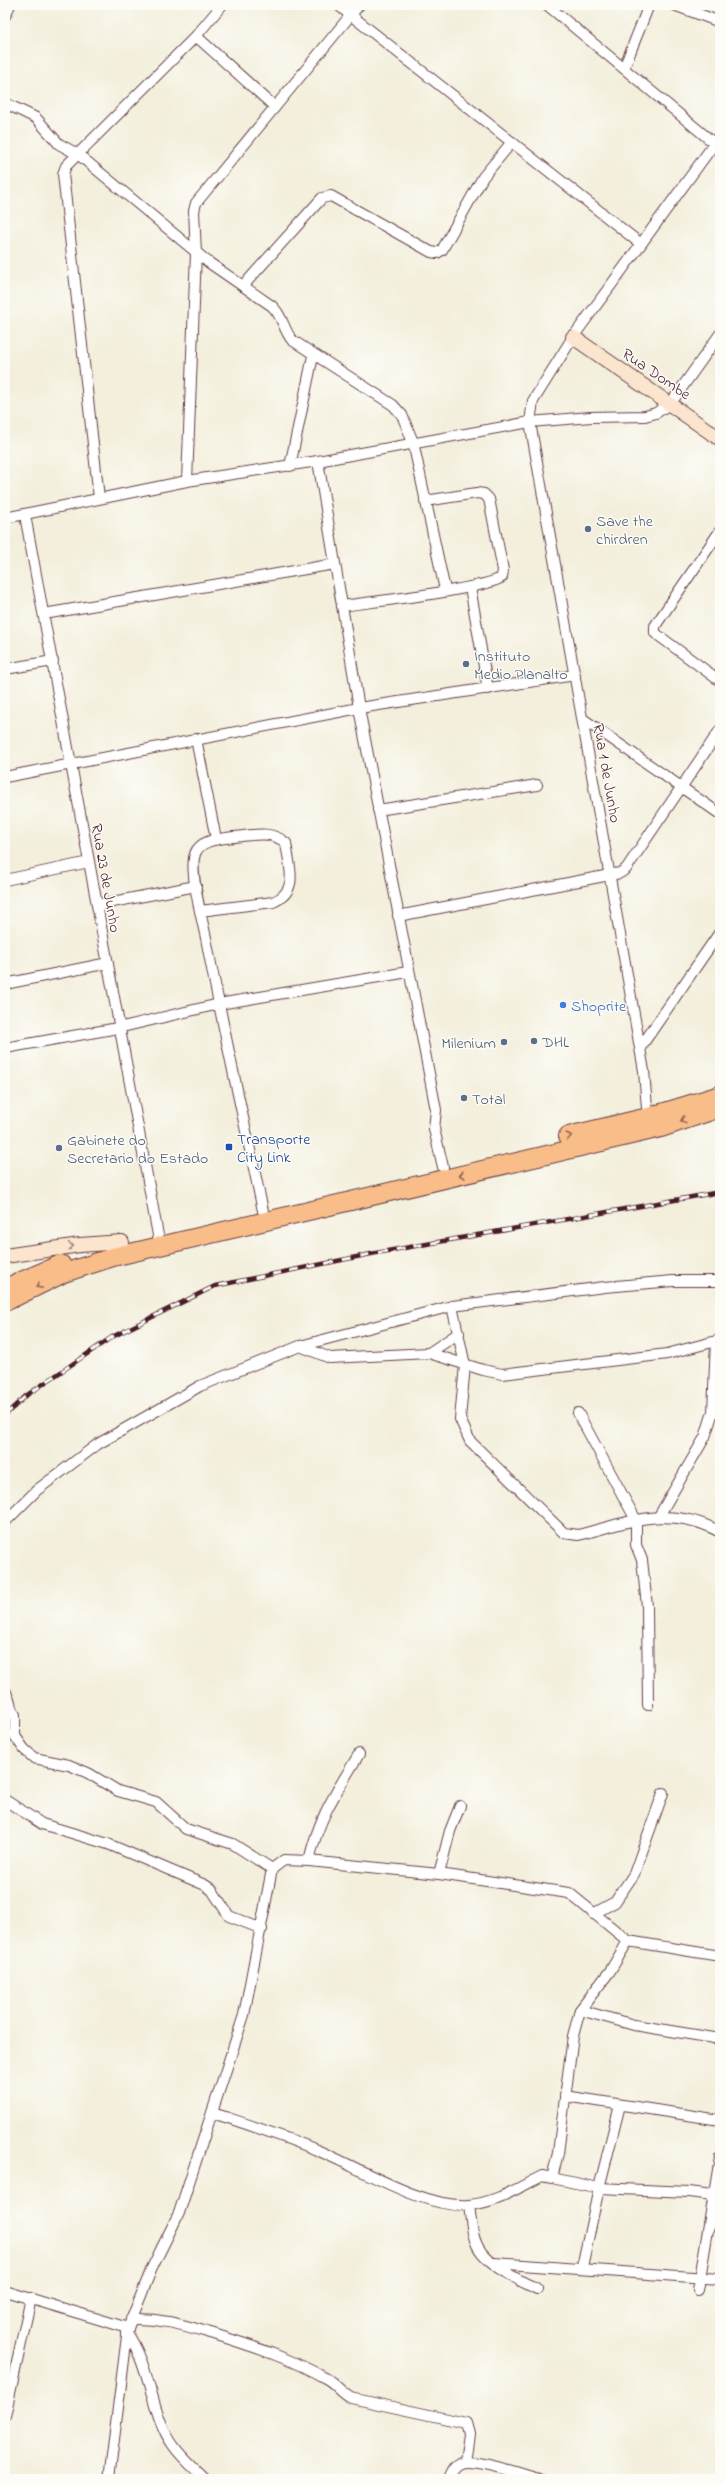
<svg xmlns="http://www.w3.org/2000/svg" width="725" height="2484" viewBox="0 0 725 2484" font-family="'Indie Flower',sans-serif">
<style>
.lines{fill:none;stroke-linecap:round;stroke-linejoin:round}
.street-casing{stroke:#633e46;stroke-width:12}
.secondary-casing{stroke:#633e46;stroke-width:16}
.highway-casing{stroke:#633e46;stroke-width:20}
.street{stroke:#fff;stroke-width:10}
.secondary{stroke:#fce5cf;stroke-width:14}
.highway{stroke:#f8bd88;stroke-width:18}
.rail-casing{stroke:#4a1f2b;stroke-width:4.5}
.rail{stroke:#fdfcf7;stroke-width:3;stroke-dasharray:9;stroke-linecap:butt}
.oneway{stroke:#986655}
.oneway2{stroke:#a3827d}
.service-dot{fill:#5c6f8a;stroke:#fdfcf7;stroke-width:1.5}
.shop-dot{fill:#3f7fe0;stroke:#fdfcf7;stroke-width:1.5}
.transit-dot{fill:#1a4fb4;stroke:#fdfcf7;stroke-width:1.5}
.labels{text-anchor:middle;stroke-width:3;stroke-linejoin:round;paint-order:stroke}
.street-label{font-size:16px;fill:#4a1f2b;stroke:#fdfcf7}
.service-label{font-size:16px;fill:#4e5e75;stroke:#fdfcf7;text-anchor:start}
.shop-label{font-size:16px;fill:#366cbe;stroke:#fdfcf7;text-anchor:start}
.transit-label{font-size:16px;fill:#164399;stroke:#fdfcf7;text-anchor:start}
</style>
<rect width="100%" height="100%" fill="#fdfcf7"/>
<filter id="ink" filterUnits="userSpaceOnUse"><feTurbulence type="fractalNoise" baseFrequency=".025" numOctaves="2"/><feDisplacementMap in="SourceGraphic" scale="8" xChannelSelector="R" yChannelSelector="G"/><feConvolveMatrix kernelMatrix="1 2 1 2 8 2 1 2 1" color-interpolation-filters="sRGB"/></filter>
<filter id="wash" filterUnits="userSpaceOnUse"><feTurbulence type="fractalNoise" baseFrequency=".012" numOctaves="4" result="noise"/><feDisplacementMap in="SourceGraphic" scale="16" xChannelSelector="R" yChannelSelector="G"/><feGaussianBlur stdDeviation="0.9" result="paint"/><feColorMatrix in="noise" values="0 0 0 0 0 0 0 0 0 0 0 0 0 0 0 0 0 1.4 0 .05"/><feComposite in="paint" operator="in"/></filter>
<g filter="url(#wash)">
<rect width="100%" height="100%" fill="#f3efdc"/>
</g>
<g filter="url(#ink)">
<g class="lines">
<defs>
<g id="street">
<path d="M338,5L641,244"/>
<path d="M547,5L720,148"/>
<path d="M674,5L720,22"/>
<path d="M5,16L10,5"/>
<path d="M196,36L275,107"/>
<path d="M624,68L649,5"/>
<path d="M5,103L36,118L59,144L79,155L208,262L272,306C283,316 283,329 292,340L393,405L402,415L413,442L445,590"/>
<path d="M243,286L322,198L331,196L431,252L437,253L442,250L483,177L512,142"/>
<path d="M318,461L359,708L436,1110L434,1129L443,1167"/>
<path d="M290,466L313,356"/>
<path d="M187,481L196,253L194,211L196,203L359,5"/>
<path d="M99,498L63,174L66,166L196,36L222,5"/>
<path d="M25,515L160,1246"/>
<path d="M5,518L187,481L318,461L530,422L591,417L645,416L656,413L671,403L720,334"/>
<path d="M720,531L655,626V633L720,681"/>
<path d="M470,587L488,689"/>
<path d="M342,606C369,602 488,589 502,577L503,570L489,499L484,494L477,493L425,501"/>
<path d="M44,614L335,564"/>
<path d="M5,669L53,661"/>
<path d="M583,719L720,814"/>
<path d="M196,739L216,839"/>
<path d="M5,777L359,708L575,675"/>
<path d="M378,810L537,785"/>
<path d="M5,880L89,862"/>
<path d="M97,905L196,886"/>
<path d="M200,911L273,902C300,891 289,866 286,843C270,830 254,835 234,837C221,839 200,839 195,854C189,871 202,919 206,938C223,1029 244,1120 263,1211"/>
<path d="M398,916L620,873L626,869L720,730"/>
<path d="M5,984L108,963"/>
<path d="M5,1048L118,1028L219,1004L408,972"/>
<path d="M640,1048L720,932"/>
<path d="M648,1120L644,1071L530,422L533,401L573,337L720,136"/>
<path d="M452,1306L465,1365L460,1419L470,1441L564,1533L578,1535C629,1522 671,1504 720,1532"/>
<path d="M300,1346L330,1358L429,1353L483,1370L502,1374L667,1354L720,1340"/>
<path d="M429,1353L459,1333"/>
<path d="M578,1413L636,1520V1545L642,1560L647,1606L648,1705"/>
<path d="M659,1516L705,1437L713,1412L716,1341"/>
<path d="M5,1522L37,1490L98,1444L200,1386L300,1346L452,1306L605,1287L673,1281H720"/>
<path d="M5,1690L15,1715V1736L24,1749L34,1758L69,1765L88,1773L118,1791L156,1802L186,1829L233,1844L272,1869"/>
<path d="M5,1800L42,1824L108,1844L205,1885L212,1890L229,1916L262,1929"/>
<path d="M309,1861C319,1816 336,1793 359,1754"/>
<path d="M439,1874L450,1831L460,1806"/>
<path d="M593,1914L615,1902L634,1874L663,1793"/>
<path d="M580,2010L634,2025L720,2039"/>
<path d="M565,2096L720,2120"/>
<path d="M213,2113C249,2125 284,2136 319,2151C360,2168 425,2209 469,2205C495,2203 520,2187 542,2176L552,2178L558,2153L573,2036L580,2010L610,1971L628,1941L720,1956"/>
<path d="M552,2178L599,2188L689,2192L720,2196"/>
<path d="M469,2205C471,2219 471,2233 477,2245C485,2263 520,2281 537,2289"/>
<path d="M494,2263L720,2279"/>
<path d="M582,2267L599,2188L620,2105"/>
<path d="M698,2290L720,2158"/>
<path d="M5,2291L128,2328"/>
<path d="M131,2319C164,2318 186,2326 217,2335C255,2347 292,2359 327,2379C336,2384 341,2393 351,2398L466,2423L469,2434L465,2462"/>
<path d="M127,2333C151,2367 151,2415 173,2445C181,2457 194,2468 205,2479"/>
<path d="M5,2416L31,2298"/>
<path d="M109,2479L128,2328L152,2268L179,2213L244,2015L272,1869L284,1860L309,1861L439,1874L569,1893L628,1941"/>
<path d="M448,2479C451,2473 453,2467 459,2464C471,2456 523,2475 539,2479"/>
</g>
<g id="secondary">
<path d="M573,337L720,439"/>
<path d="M5,1256L80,1245L122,1242"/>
</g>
<g id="highway">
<path d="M568,1136L648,1117L720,1095"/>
<path d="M5,1288L61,1264"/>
<path d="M5,1302L64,1273L113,1257L661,1128L720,1108"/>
</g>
</defs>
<use href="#street" class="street-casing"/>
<use href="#secondary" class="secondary-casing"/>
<use href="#highway" class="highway-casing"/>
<use href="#street" class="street"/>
<use href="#secondary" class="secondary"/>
<use href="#highway" class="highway"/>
<defs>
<path id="rail" d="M5,1415L27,1395L112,1337L215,1286L376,1253L720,1192"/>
</defs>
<use href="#rail" class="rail-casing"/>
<use href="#rail" class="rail"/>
</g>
<defs><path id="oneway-chevron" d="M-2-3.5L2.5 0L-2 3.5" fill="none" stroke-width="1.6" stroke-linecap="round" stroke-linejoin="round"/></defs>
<g class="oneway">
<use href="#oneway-chevron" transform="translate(683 1120) rotate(161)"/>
<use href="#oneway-chevron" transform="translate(569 1136) rotate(-14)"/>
<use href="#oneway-chevron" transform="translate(462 1175) rotate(166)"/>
<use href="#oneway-chevron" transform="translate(39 1286) rotate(153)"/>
</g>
<use class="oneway2" href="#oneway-chevron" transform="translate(71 1246) rotate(-7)"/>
</g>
<g class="service-dot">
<circle cx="588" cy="529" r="4"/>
<circle cx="466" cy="664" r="4"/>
<circle cx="534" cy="1041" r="4"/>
<circle cx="504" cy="1042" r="4"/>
<circle cx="464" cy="1098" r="4"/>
<circle cx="59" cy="1148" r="4"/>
</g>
<circle class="shop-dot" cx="563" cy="1005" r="4"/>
<rect class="transit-dot" x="225" y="1143" width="8" height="8" rx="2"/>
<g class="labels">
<g class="street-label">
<text transform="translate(657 373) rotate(34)" y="6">Rua Dombe</text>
<text transform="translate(608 773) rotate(80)" y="6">Rua 1 de Junho</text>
<text transform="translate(107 878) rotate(80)" y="6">Rua 23 de Junho</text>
</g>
<g class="service-label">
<text x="596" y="526">Save the<tspan x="596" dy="18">chirdren</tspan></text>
<text x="474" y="661">Instituto<tspan x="474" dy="18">Medio Planalto</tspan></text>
<text x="542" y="1047">DHL</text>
<text x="496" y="1048" text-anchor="end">Milenium</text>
<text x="472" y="1104">Total</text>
<text x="67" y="1145">Gabinete do<tspan x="67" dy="18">Secretario do Estado</tspan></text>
</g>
<g class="shop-label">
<text x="571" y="1011">Shoprite</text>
</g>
<g class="transit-label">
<text x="237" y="1144">Transporte<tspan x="237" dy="18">City Link</tspan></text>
</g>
</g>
<rect width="725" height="2484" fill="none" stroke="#fdfcf7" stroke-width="20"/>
</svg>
